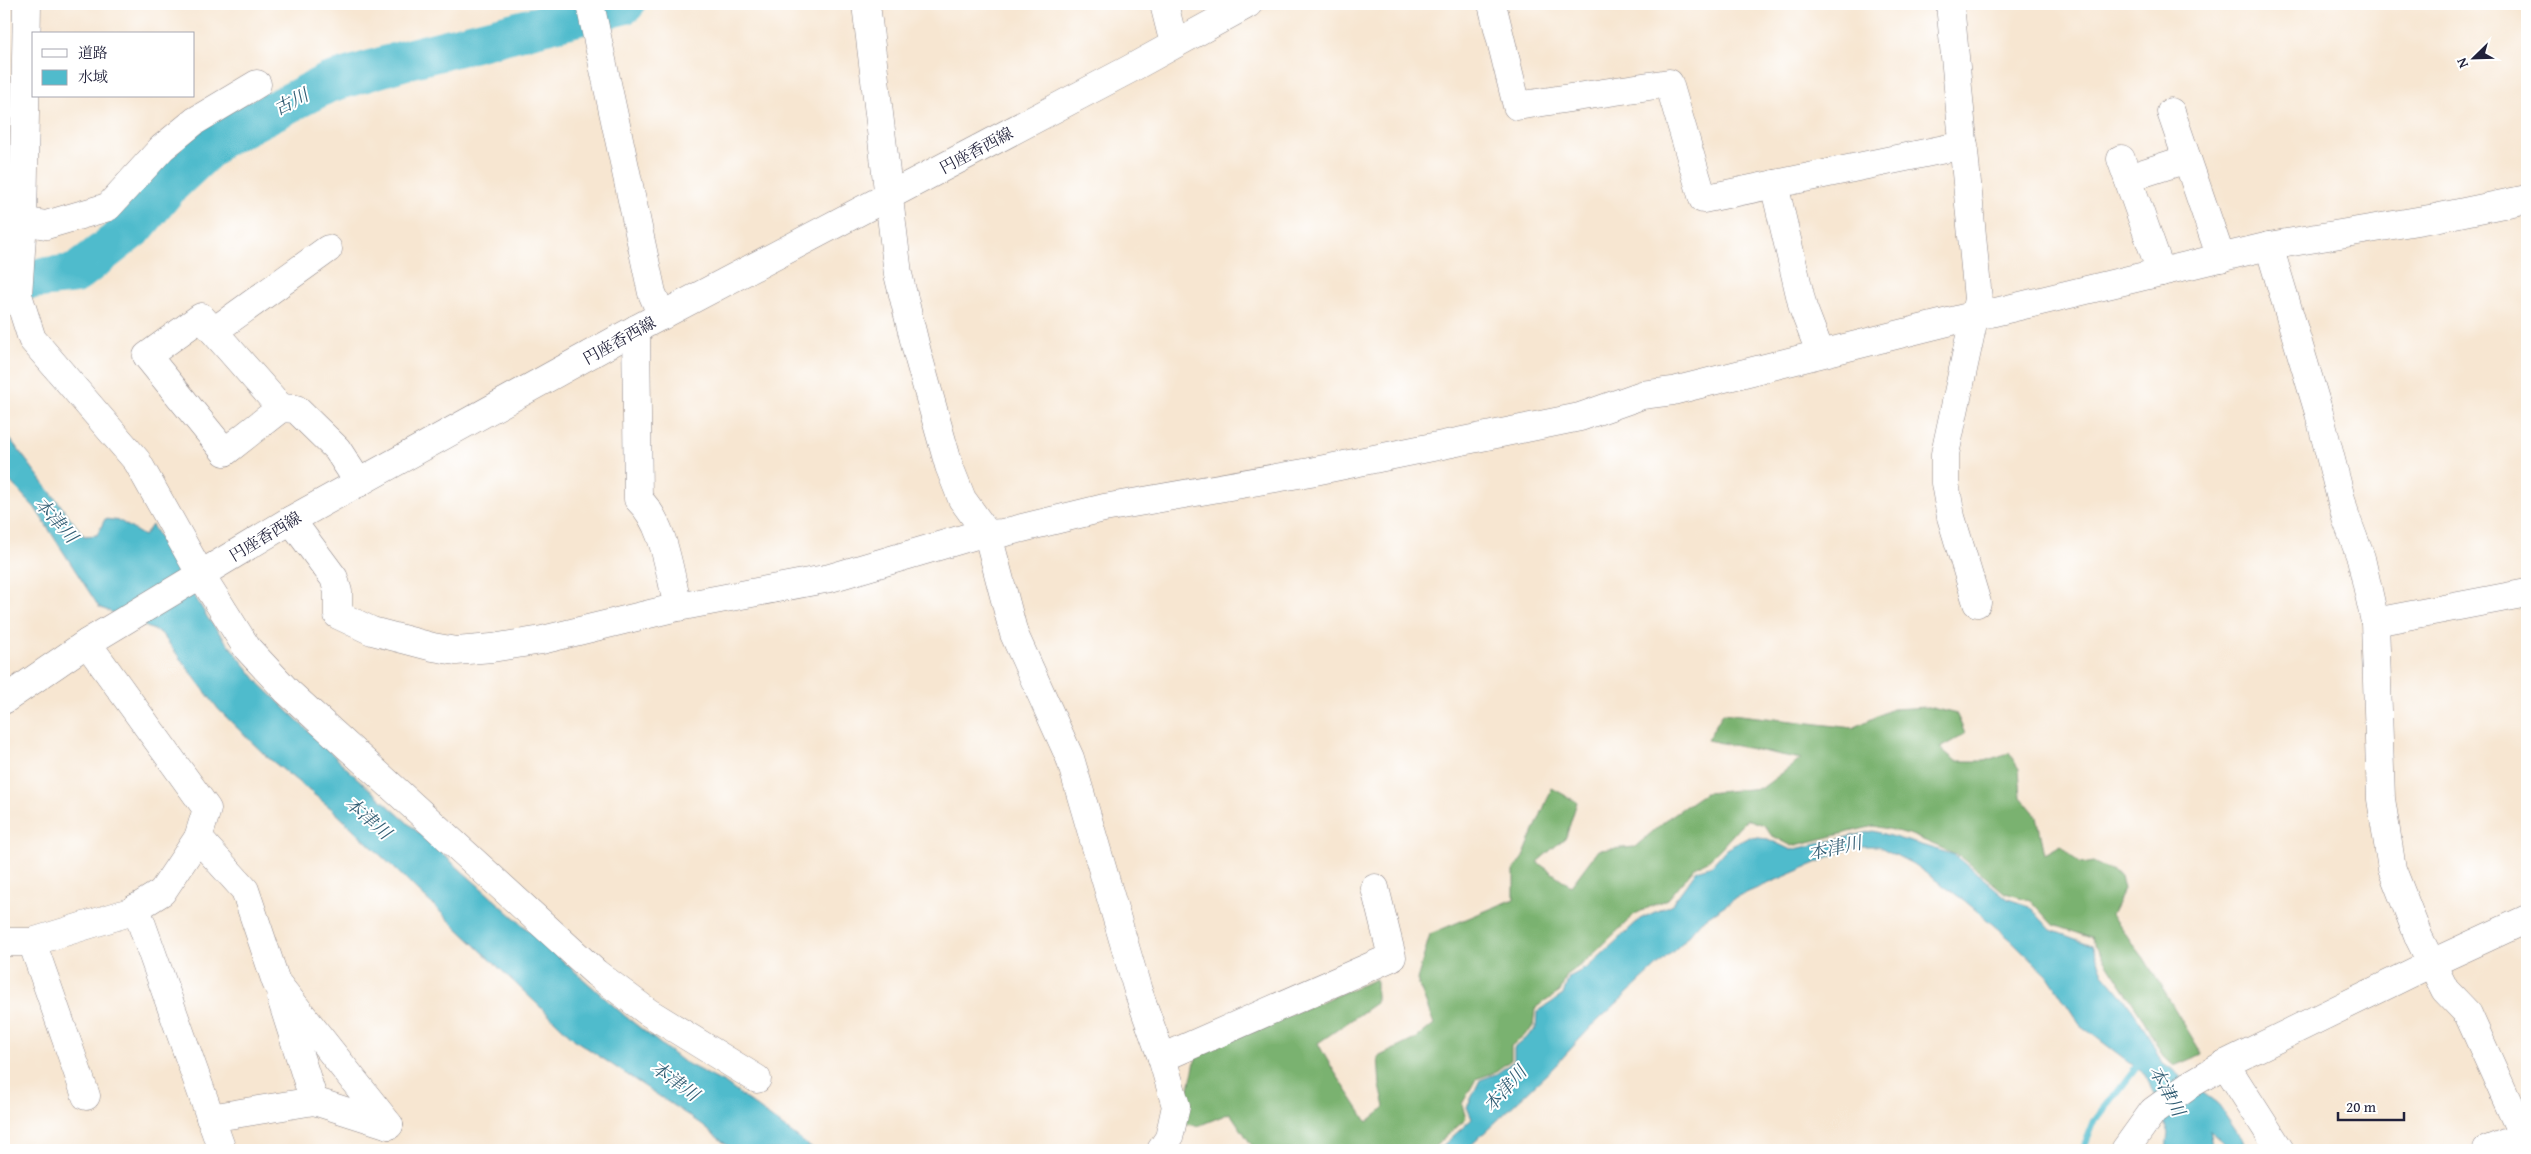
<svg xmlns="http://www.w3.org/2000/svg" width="2531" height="1154" viewBox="0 0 2531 1154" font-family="'Gentium Book Plus','Noto Serif JP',serif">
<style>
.forest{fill:#7ab26f;stroke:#4e6a55}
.water{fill:#50bbcc;stroke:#396e84}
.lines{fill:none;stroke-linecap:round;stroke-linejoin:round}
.stream{stroke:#50bbcc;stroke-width:7}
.river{stroke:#50bbcc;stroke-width:40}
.minor-casing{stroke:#8c8486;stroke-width:29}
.major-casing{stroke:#8c8486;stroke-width:29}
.minor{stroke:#fff;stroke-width:28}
.major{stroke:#fff;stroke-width:28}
.labels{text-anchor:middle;stroke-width:4;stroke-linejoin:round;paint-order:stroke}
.street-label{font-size:16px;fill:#22223b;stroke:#fff}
.water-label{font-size:18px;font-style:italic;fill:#345f75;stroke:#fff}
</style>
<rect width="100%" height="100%" fill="#fff"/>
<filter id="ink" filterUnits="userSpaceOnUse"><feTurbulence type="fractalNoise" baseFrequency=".02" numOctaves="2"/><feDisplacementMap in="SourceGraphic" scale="10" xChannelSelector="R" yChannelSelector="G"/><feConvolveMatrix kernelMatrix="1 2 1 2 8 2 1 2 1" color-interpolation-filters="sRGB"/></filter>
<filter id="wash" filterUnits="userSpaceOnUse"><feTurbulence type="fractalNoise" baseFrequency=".0096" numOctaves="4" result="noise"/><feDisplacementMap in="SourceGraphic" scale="20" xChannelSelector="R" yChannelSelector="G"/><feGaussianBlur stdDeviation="1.12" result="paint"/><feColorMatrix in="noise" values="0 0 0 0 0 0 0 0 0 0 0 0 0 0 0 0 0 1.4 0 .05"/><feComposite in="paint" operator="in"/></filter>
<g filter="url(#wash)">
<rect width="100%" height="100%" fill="#f7e6d1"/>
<path class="forest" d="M1928,707L1957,714L1965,734L1940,748L1956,761H1984L2009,753L2019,769L2021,797L2037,816L2045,854L2061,845L2081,864L2093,862L2121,876L2124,889L2111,915L2144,958L2202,1054L2174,1066L2163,1056L2142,1017L2091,938L2053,925L2030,900L2005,893L1960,856L1909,834L1874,826L1792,846L1771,835L1764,825L1747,819L1719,850L1706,862L1695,867L1669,898L1635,914L1586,961L1567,975L1560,992L1535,1008L1533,1028L1511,1046V1060L1493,1073L1476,1079L1462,1104L1466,1119L1431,1150H1255L1230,1113L1198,1126L1181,1123L1197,1053L1376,979V1003L1318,1043C1332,1071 1351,1095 1367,1122L1385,1107L1380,1086L1378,1057L1417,1038L1434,1024L1417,980L1430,934L1514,899V870L1523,857L1552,788L1577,802L1566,837L1537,862L1571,886L1598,850L1635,847L1668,818L1705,793L1762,788L1801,759L1707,740L1723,713L1853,728L1892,709Z"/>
<g class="water">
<path d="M4,431L84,536L97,535L105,519L120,521L144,536L152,525L209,620L260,684L356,777L625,1016L682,1061L726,1084L814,1150H733L698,1122L575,1040L332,809L266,756L219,710L161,633L99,607L35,508L4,475Z"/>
<path d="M1873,831L1955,855L2008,899L2029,906L2051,930L2092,945L2103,973L2125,999L2147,1032L2162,1063L2217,1103L2249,1150H2230L2208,1130L2212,1150H2166L2168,1133L2146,1075L2080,1025L2048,976L2011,940L1965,901L1913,864L1878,846H1856L1739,896L1701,921L1681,944L1591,1027L1554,1067L1466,1150H1438L1472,1119L1467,1107L1480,1080L1496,1074L1514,1061V1048L1536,1029L1537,1012L1563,995L1569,977L1588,967L1640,919L1672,904L1697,870L1712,865L1726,849L1749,837L1768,839L1791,850Z"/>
</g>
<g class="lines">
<path class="stream" d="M2083,1150L2094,1122L2141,1061"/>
<path class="river" d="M4,276L30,279L75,274L135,227L169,186L219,139L328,83L412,58L625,4"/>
</g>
</g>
<g filter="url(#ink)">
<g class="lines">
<defs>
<g id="minor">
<path d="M27,4L23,221L18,295L32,339L137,461L201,575L247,648L287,691L596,973L648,1012L757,1079"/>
<path d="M590,4L652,293L662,316"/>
<path d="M866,4L898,274L917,352L949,466L962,499L988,535L1014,634L1070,758L1138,991L1162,1058L1176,1106L1169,1138L1161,1150"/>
<path d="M1164,4L1174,44"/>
<path d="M1492,4L1517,106L1669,83L1703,199L1964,145"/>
<path d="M1950,4L1978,299L1945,454V483L1951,517L1977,603"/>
<path d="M2171,112L2221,258"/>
<path d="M2121,159L2161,272"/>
<path d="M2128,178L2187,159"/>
<path d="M1774,184L1803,308L1820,352"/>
<path d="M4,218L46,225L108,207L162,148L195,121L257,84"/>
<path d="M2269,246L2319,413L2346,518L2361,558L2375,622L2381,799L2392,869L2419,938L2445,990L2468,1014L2523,1136L2527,1135"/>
<path d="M201,317L281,408L225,452L147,356Z"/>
<path d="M636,329L638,499C665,524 669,572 678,607"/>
<path d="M214,331L328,249"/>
<path d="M281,408L296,409L337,449L359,483"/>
<path d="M291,520L334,578L338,592V615L372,631L433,647L456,651L492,648L542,640L678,607L830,578L976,535L1002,533L1104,508L1310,472L1580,417L1642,395L1673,391L1976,315L1991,313L2269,246L2435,218L2527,199"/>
<path d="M2375,622L2527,593"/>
<path d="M198,838L245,890L276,982L389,1125"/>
<path d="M136,908L222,1150"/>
<path d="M4,942H32"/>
<path d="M1162,1058L1392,957L1375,888"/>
<path d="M2225,1064L2280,1150"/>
<path d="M86,1096L32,942L130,912L162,892L198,838L207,809L87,643"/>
<path d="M314,1101L389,1125"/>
<path d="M210,1118L314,1101L281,998"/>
<path d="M2125,1150L2153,1111L2189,1085L2225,1064L2432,963L2527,919"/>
<path d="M2487,1150L2523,1136"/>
</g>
<path id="major" d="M4,700L87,643L291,520L636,329L1128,70L1248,4"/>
</defs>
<use href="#minor" class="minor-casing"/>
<use href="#major" class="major-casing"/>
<use href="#minor" class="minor"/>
<use href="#major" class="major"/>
</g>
</g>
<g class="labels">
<g class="street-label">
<text transform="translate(976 150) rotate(-28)" y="6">円座香西線</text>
<text transform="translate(619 340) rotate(-29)" y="6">円座香西線</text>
<text transform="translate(265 536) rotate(-31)" y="6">円座香西線</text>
</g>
<g class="water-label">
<text transform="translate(291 102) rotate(-27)" y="6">古川</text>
<text transform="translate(56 520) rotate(48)" y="6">本津川</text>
<text transform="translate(368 818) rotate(41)" y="6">本津川</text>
<text transform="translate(1835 848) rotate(-12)" y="6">本津川</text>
<text transform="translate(675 1081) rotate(36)" y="6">本津川</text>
<text transform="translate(1505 1089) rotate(-48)" y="6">本津川</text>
<text transform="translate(2167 1091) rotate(62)" y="6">本津川</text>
</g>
</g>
<rect width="2531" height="1154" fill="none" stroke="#fff" stroke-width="20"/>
<rect x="32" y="32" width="162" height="65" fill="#ffffff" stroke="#a7a7b1"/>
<rect x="42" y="49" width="25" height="8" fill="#ffffff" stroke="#a7a7b1"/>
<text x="78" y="58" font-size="15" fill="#22223b">道路</text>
<rect x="42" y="70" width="25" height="15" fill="#50bbcc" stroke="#a7a7b1"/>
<text x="78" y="82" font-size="15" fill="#22223b">水域</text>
<g transform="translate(2474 58) rotate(247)" stroke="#ffffff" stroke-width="4" paint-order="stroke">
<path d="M0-4L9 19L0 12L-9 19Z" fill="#22223b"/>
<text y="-8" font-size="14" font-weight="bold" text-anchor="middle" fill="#22223b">N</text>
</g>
<path d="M2338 1112v8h66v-8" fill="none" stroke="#22223b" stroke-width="2.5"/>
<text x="2346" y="1112" font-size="15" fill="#22223b" stroke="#ffffff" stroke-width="4" paint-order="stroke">20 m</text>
</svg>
